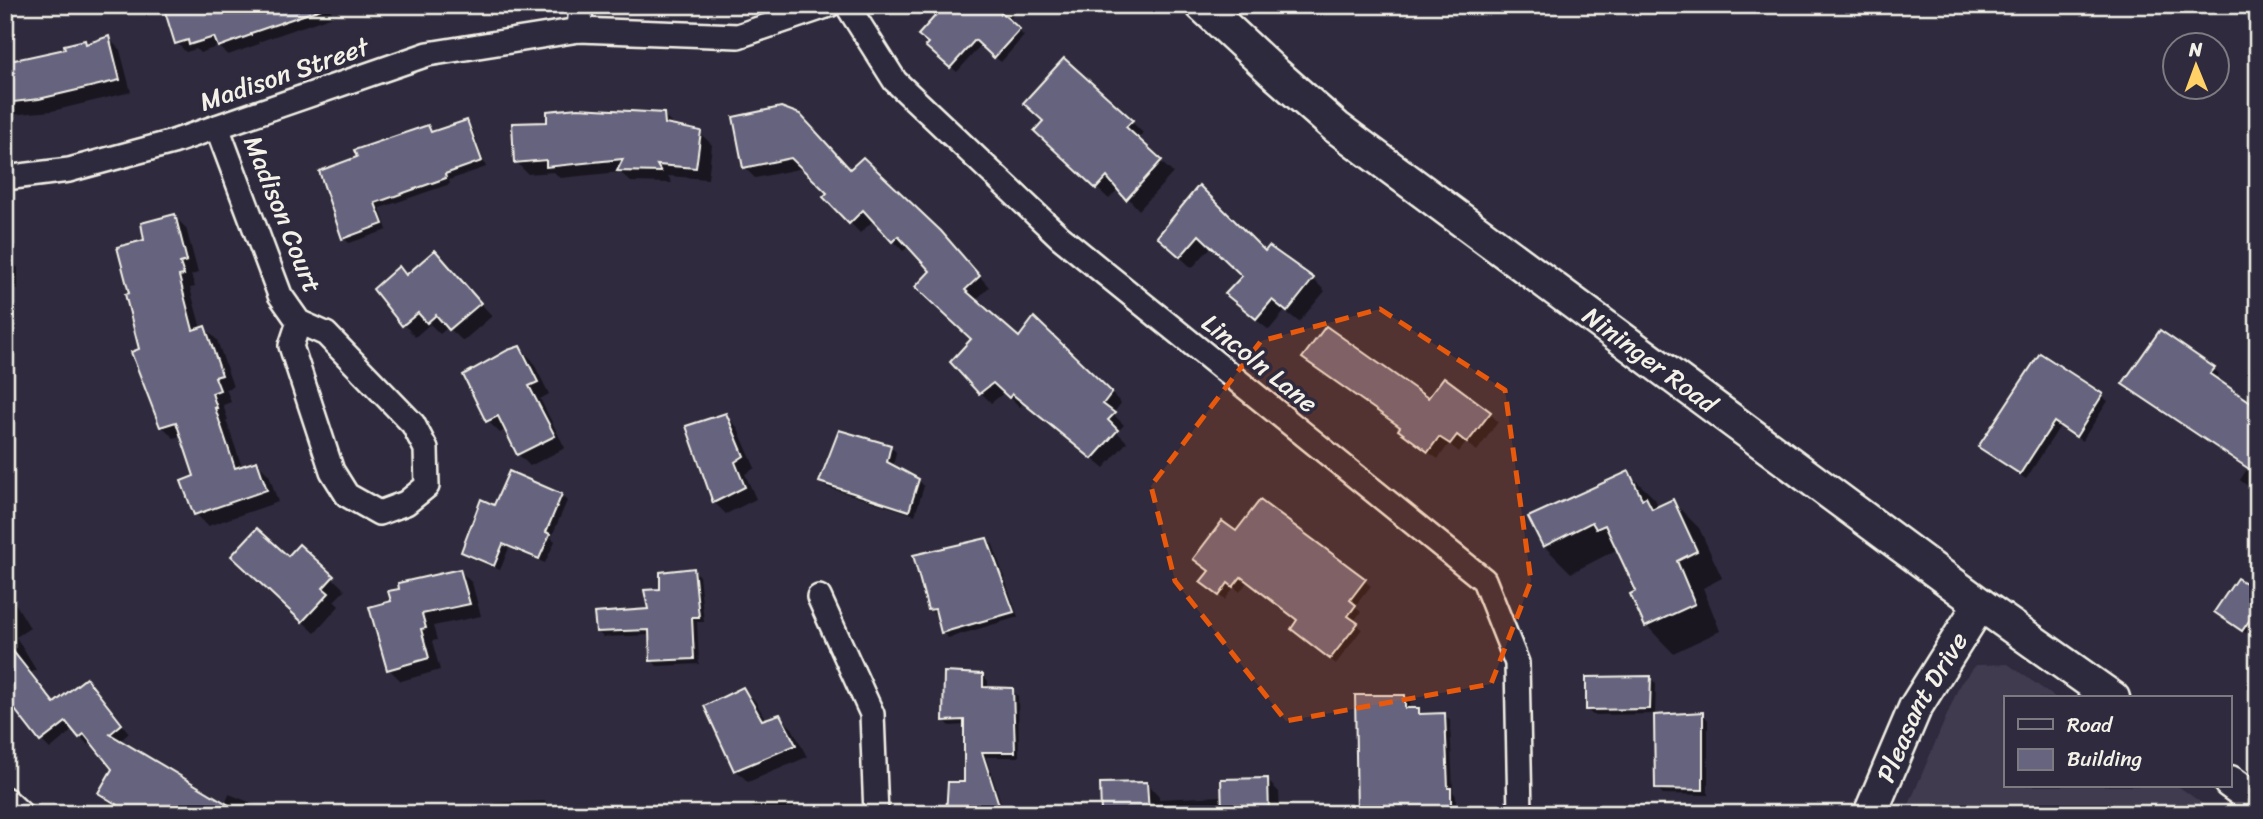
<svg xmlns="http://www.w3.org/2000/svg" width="2263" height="819" viewBox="0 0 2263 819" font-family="Sriracha,sans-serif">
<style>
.built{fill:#403b50}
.shadow{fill:#0007}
.building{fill:#66647e;stroke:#f4f1e8;stroke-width:2}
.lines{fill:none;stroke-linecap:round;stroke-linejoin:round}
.street-casing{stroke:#f4f1e8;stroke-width:28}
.secondary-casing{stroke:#f4f1e8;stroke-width:37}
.street{stroke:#2f2a3d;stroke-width:23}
.secondary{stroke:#2f2a3d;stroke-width:32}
.marked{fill:#e8590c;fill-opacity:0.2;stroke:#e8590c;stroke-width:5;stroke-dasharray:14 9;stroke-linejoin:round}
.labels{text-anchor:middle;stroke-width:7;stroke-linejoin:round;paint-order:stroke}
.street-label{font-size:26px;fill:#f4f1e8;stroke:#2f2a3d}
</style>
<rect width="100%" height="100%" fill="#2f2a3d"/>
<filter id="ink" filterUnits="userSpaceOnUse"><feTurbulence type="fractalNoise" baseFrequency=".0143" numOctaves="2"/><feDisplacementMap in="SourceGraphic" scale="14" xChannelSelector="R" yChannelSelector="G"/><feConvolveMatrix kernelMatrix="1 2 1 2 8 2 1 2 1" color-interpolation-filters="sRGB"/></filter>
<g filter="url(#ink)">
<path class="built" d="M2008,664L2056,698H2006V786H2178L2217,814H1905L1960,684L1976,665Z"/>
<g class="shadow">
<path d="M164,5H329L333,16L258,42L259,44L228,55L219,46L200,53L196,49L186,52L177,43Z"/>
<path d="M948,5H1022L1008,21L1024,36L1001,62L981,45L957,72L927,46Z"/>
<path d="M108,38L120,50L131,92L52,111L9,115L10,120H5V60L9,59L12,62L67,50L85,42L88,45Z"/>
<path d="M663,115L675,127L700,133L712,145L708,179L668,176L672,183L631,182L620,172L560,178L554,172L528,174L516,162Z"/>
<path d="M735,119L851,171L951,244L989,287L975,301L1019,339L1086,368L1121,403L1113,414L1124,425L1117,432L1127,442L1104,468L1023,403L1020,407L1005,392L991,403L952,362L973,339L933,271L909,246L903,251L874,220L860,233L826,197L829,193L803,168L755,178L745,168Z"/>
<path d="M1131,121L1143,133L1137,140L1173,173L1139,210L1119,188L1109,199L1048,143Z"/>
<path d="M467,122L472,128L486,167L449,180L450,184L380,208L387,230L349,243L344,238L359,159L428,127L434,133Z"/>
<path d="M1199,188L1265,253L1269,249L1313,279L1325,291L1299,322L1285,311L1269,330L1239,306L1228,294L1244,276L1212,246L1192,268L1171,249Z"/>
<path d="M174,216L186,228L198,273L191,275L195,287L190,288L201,329L205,328L217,340L233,387L226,389L231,402L223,405L228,420H226L242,467L257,463L269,475L278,502L208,526L196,514V477L183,435L174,438L162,426L141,350L131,294L146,241Z"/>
<path d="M5,262H12L18,268V289L5,290Z"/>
<path d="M446,264L492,316L463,341L448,327L440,334L430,324L415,337L375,289Z"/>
<path d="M520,348L532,360L549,394L540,399L565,448L530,466L518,454L506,429L500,433L488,421Z"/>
<path d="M2041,355L2108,401L2082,441L2060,426L2026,479L1986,452Z"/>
<path d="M1304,358L1429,401L1490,413L1498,422L1477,451L1466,443L1459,452L1449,444L1438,459L1409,439L1401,429L1313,367Z"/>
<path d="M2214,369L2219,374L2215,380L2258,441V494L2240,480L2248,468L2130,389Z"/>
<path d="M725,415L737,427L755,468L745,474L756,499L726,514L714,502Z"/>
<path d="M890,446L896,452L893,467L918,480L924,486L915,515L826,487L821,481Z"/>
<path d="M1628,473L1655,499L1659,508L1673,502L1699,528L1722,578L1703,588L1720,631L1673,653L1647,626L1638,592L1618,549L1571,573L1544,546Z"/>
<path d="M561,495L567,501L551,538L555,541L545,563L509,548L500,570L469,557L463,552L495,507Z"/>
<path d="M1260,502L1371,586L1355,606L1361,612L1354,621L1362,629L1336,664L1293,629L1299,621L1247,582L1240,592L1234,587L1225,600L1208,587L1236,534Z"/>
<path d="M5,518L14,551L5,552Z"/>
<path d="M987,540L993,545L1018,617L948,638L943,632L938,615H935L930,609Z"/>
<path d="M299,546L345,590L334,601L339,606L315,633L245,568L288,559Z"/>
<path d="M694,570L699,576L704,622H697L699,664L657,666L652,660L651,635L603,637L597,631L650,610L661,591Z"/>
<path d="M460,571L472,583L481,616L433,626L437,640L432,641L440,670L401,681L389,669L393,602Z"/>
<path d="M5,586L30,628L16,637L36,670L30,673L55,704L94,688L129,733L119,742L225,805L229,794L254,804L262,812V814H129L108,801L100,793L114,769L92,742L88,745L74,729L50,749L42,741L5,682Z"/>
<path d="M2258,594V622L2249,635L2222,617Z"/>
<path d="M983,675L988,681V689L1012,690L1018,696L1019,757H986L1001,803L1009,808L1010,814H948L966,784L965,725L950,726L944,720Z"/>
<path d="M1650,678L1656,684L1655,714L1593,715L1587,710Z"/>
<path d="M743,689L755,701L766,720L779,716L792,728L807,757L748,782L736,770Z"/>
<path d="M1404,697L1410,702V710H1418L1424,716L1444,715L1450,720L1453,792L1456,796V814H1360Z"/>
<path d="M1703,714L1708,720V795L1663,794L1657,788Z"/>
<path d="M1267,780L1279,792L1280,814H1103L1147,783L1159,796V799L1223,796Z"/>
<path d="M545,801L549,805L578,804L588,814H343L344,810L397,809L401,812L495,809V803Z"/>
<path d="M751,804H796L805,814H728V809L753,808Z"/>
</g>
<g class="building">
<path d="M163,5H321V9L251,33V35L218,47L214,37L189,45L188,40L175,44Z"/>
<path d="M945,5H993L1020,29L994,58L975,40L950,68L925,46L928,43L918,35Z"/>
<path d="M109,36L120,80L39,99L5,103V62L65,49L64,45L85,40L86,44Z"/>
<path d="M1064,58L1133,120L1126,127L1162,160L1126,200L1107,177L1096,189L1034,131L1043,121L1023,103Z"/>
<path d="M781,107L800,114L850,169L863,157L941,231L980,276L965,290L1019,337L1034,317L1112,392L1103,404L1115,413L1108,420L1118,430L1092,459L1012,394L1009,398L993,383L979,394L950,362L971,339L915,287L930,271L898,236L892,242L863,210L849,224L823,197L827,193L791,158L743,168L733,117Z"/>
<path d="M578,108L664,113L665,124L701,131L696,168L657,165L661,172L617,171L623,159L546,167V160L514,163L512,123L547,122V111Z"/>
<path d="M467,120L482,161L445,174L446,178L375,203L383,224L342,239L319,171L357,157L354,150L428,125L431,132Z"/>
<path d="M1199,185L1265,251L1269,246L1314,278L1287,312L1272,300L1256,319L1225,294L1242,276L1199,235L1180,257L1157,237Z"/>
<path d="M175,214L187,261L180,263L184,275L179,276L193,330L205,326L222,375L215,377L220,390L212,393L217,408H215L235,468L257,461L267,490L194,515L181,481L194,476L176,422L160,427L131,352L139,349L125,294L129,293L117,247L144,240L141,223Z"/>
<path d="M435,250L481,303L449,330L436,315L427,323L418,313L402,326L373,289L399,266L406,275Z"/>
<path d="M1326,326L1428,398L1444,377L1491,412L1467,443L1457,435L1450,444L1439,437L1428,452L1398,430L1400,427L1302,358Z"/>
<path d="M2160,330L2215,368L2210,374L2258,407V475L2122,384Z"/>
<path d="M520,346L538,382L529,386L555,436L517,455L498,416L486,422L463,375L508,350Z"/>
<path d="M2040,353L2103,394L2076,437L2054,422L2020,474L1978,447Z"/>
<path d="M726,413L744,456L735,462L745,487L713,503L686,426Z"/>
<path d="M839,430L891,445L887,462L919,479L909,511L819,482Z"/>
<path d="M509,471L562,494L546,532L550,534L539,559L503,544L494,566L461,552L481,499L494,505Z"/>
<path d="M1629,471L1642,499L1646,497L1652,509L1673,499L1697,551L1677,561L1695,604L1645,627L1630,594L1636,591L1605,525L1596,529L1592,522L1543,547L1528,517Z"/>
<path d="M1260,500L1366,579L1350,600L1356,605L1348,616L1358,623L1330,659L1291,629L1297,620L1241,577L1233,587L1228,583L1219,596L1200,582L1209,571L1193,559L1222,521L1236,531Z"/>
<path d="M257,528L288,556L299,544L334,576L323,588L329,593L302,622L231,556Z"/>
<path d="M987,538L1014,612L941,633L935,609L928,610L913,555Z"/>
<path d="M694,568L699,617H692L694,659L650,661L649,630L596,632L594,613L648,609L644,590L660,589V572Z"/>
<path d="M460,569L470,604L422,614L426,628L421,629L429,658L387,670L369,607L391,601L388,591L399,589L398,583Z"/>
<path d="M2237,578L2258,591V608L2242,631L2214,612Z"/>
<path d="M5,641L54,703L86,678L122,724L110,734L244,814H132L98,793L112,769L84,734L79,738L66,722L40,742L5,697Z"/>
<path d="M944,672L983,674V687L1013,688L1015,752H982L1002,814H946L948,782H964V720L943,721Z"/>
<path d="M1651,676L1650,709L1586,710V677Z"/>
<path d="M743,687L762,720L780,714L796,745L734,771L704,706Z"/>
<path d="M1355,695H1405V708H1419V714L1445,713L1448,788H1451V814H1357Z"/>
<path d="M1703,712V790L1655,789L1654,715Z"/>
<path d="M1268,778L1269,814H1222L1221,779Z"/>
<path d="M1147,782L1149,814H1101L1100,783Z"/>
</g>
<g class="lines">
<defs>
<g id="street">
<path d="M847,5L895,81L1060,237L1484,580L1517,663L1520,814"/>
<path d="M579,30L581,5"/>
<path d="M217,127L280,295L299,322L326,334L413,424L426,449L427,486L406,503L379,513L347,495L332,471L291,346L299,322"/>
<path d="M5,178L69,170L173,142L428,54L579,30L738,36L829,5"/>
<path d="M819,597L872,714L876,814"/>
<path d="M5,799L21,814"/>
</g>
<g id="secondary">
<path id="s1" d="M1202,5L1277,75L1336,127L1980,604L2113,698"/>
<path d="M2230,782L2258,802"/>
<path id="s2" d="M1870,814L1915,708L1980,604"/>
</g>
</defs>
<use href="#street" class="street-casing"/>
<use href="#secondary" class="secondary-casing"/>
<use href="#street" class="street"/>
<use href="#secondary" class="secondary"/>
</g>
</g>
<path class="marked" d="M1380,309L1505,390L1531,581L1491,684L1286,721L1175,581L1151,486L1261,341Z"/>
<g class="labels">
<g class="street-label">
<text transform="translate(284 74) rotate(-19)" y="9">Madison Street</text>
<text transform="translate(283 214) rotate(68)" y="9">Madison Court</text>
<text dy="9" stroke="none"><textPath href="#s1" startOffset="572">Nininger Road</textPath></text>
<text transform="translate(1260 363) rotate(39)" y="9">Lincoln Lane</text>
<text dy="9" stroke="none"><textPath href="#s2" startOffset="119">Pleasant Drive</textPath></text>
</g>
</g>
<rect width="2263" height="819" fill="none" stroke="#2f2a3d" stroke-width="28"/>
<rect x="14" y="14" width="2235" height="791" fill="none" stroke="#f4f1e8" stroke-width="2.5" filter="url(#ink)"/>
<rect x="2004" y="696" width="228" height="91" fill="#2f2a3d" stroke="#7e7a81" stroke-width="2"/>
<rect x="2018" y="719" width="35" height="10" fill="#2f2a3d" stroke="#7e7a81" stroke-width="2"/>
<text x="2067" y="732" font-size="21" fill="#f4f1e8">Road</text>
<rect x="2018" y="749" width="35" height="21" fill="#66647e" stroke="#7e7a81" stroke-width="2"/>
<text x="2067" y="766" font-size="21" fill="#f4f1e8">Building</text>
<g transform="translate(2196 66) rotate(359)"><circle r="33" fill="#2f2a3d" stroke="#7e7a81" stroke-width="2"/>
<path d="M0-5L12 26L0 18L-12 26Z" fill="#ffd166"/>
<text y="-10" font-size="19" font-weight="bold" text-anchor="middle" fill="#f4f1e8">N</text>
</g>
</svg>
